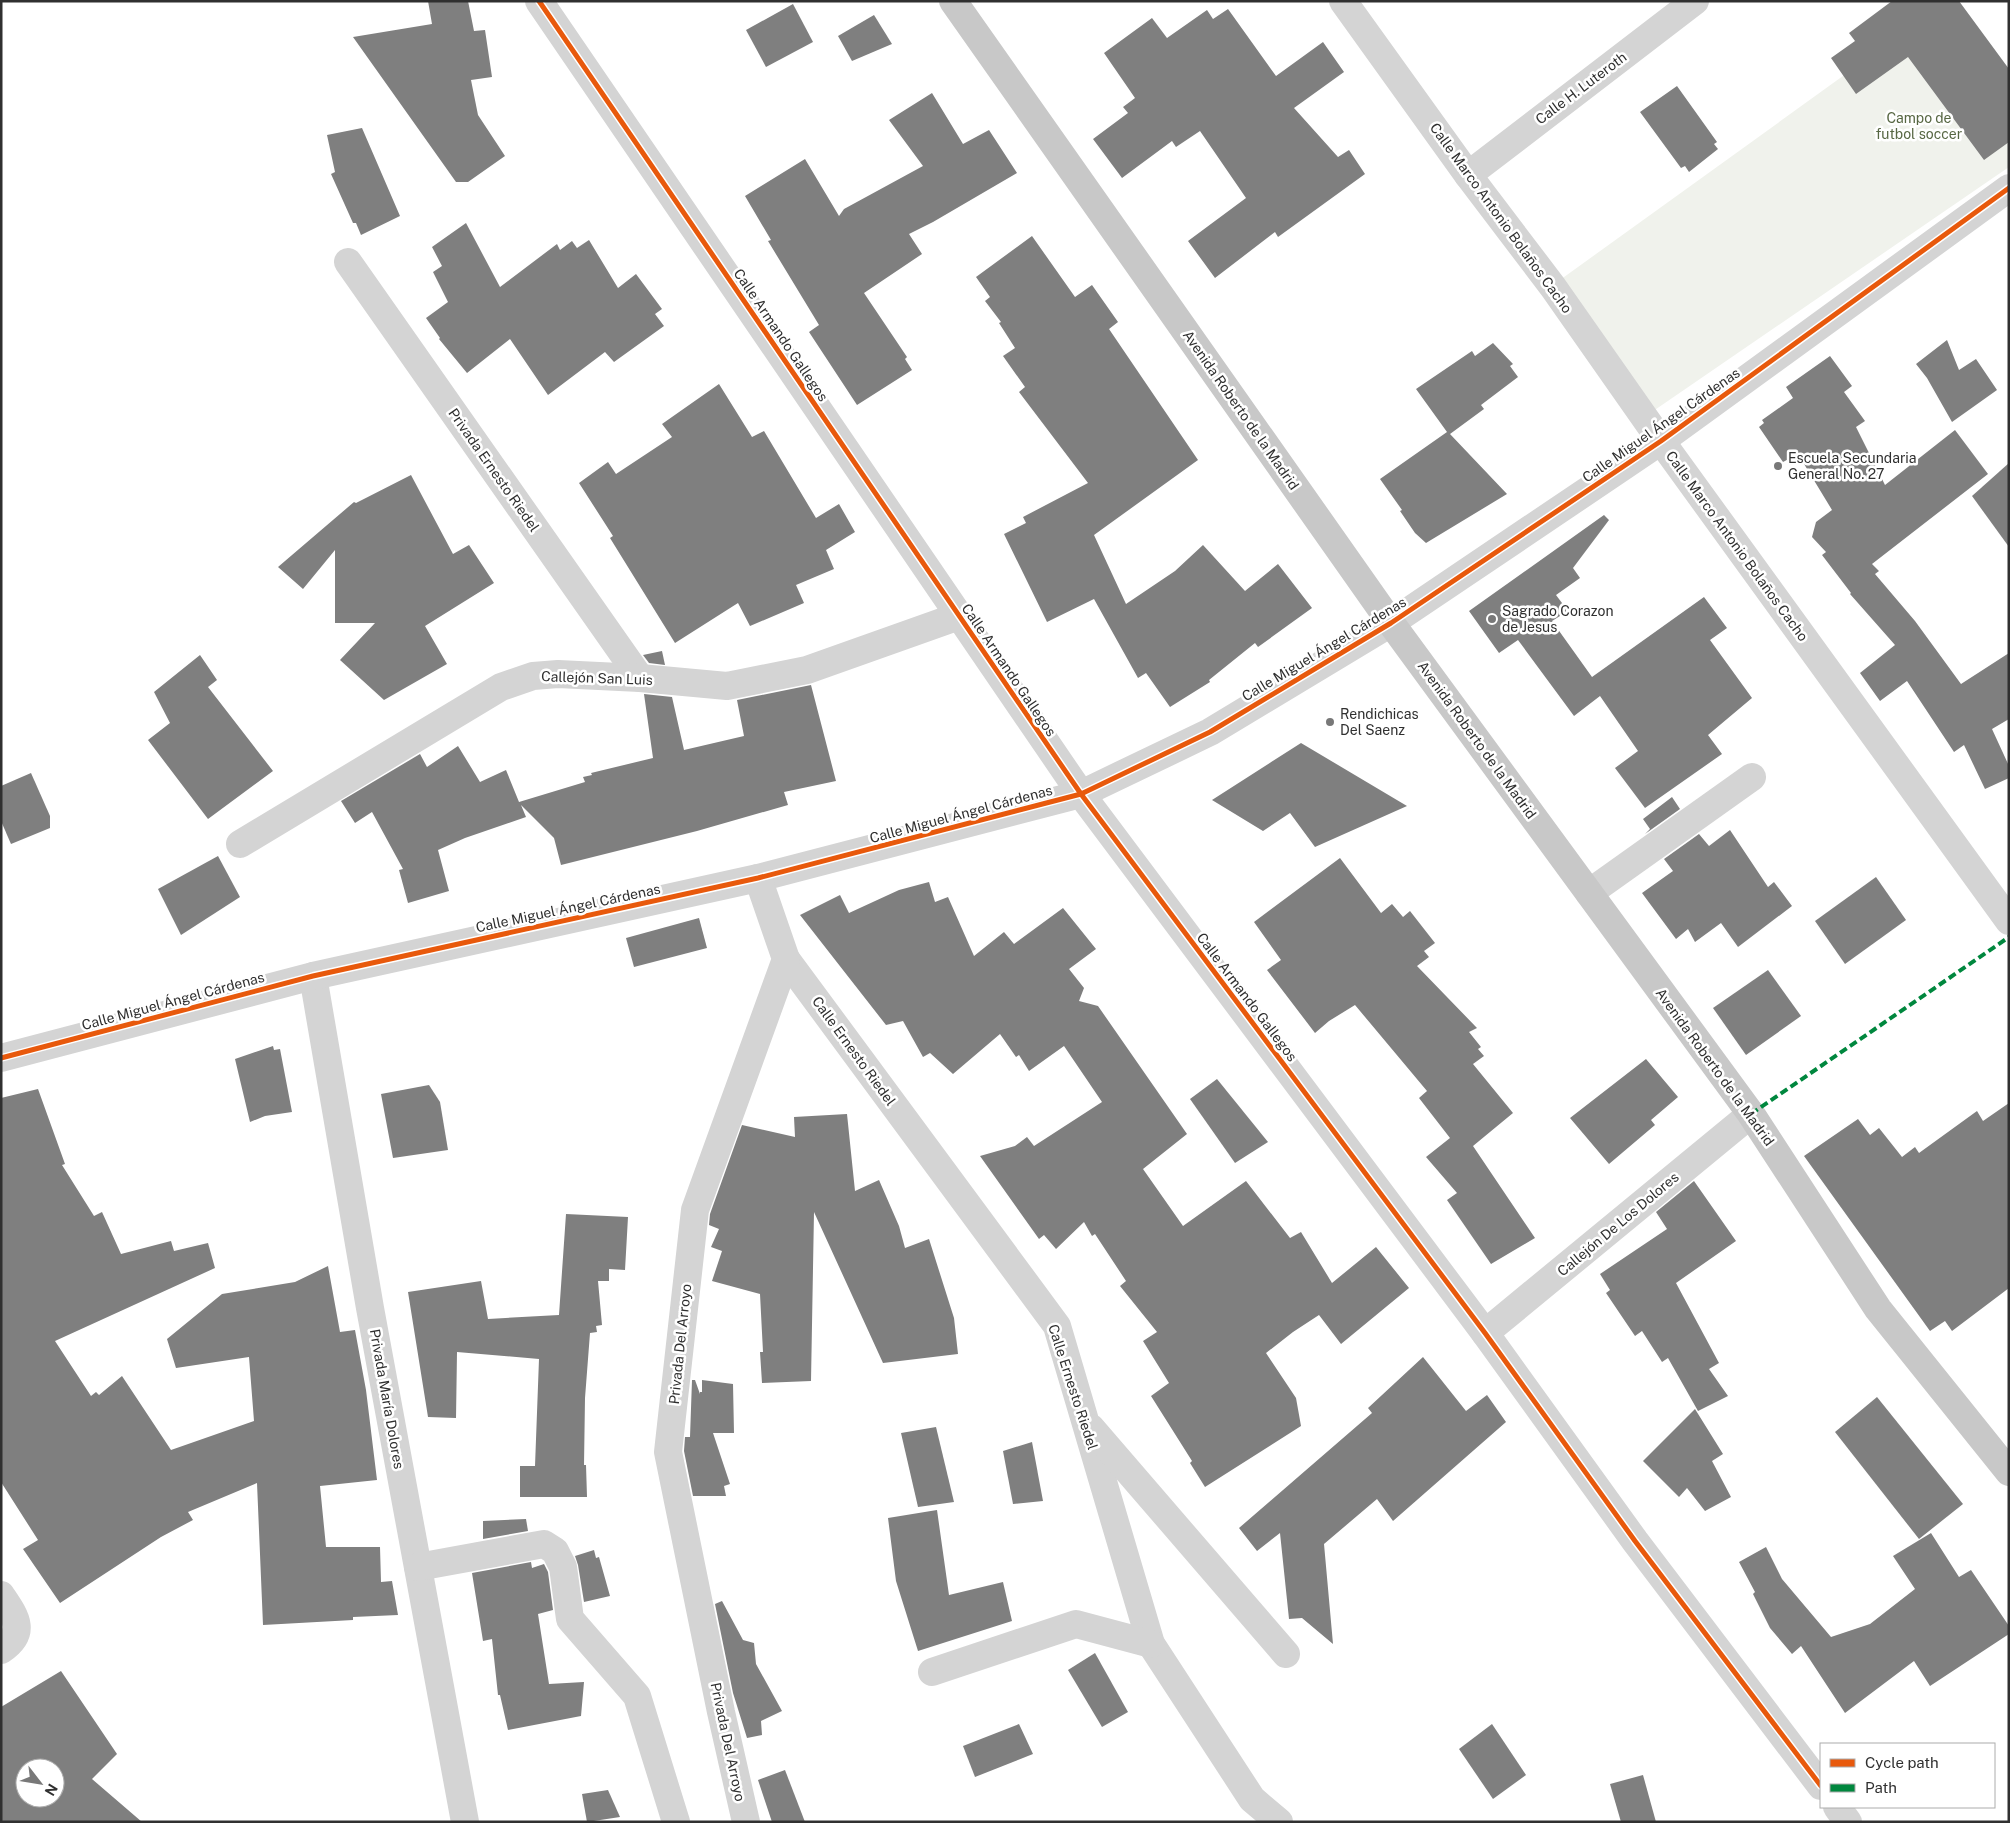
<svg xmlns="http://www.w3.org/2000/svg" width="2010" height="1823" viewBox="0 0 2010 1823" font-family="'Public Sans',sans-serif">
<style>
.green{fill:#f0f2ec}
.building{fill:#7f7f7f;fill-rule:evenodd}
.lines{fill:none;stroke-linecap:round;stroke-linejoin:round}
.minor{stroke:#d4d4d4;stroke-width:28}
.major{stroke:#c8c8c8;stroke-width:28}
.quiet{stroke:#00873e;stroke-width:4;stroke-dasharray:8 4;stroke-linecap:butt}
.cycleway-casing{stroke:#fff;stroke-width:8}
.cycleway{stroke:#e8590c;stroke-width:5}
.poi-dot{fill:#787878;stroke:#fff;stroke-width:2}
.labels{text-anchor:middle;stroke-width:5;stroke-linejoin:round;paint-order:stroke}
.street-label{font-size:14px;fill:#303030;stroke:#fff}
.park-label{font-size:14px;fill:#576743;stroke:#fff}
.poi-label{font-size:14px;fill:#303030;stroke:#fff;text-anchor:start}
</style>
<rect width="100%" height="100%" fill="#fff"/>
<path class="green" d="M1947,1L2009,75V167L1646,416L1553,285Z"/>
<g class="building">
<path d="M428,1H468L474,31L485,30L492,77L471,80L478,115L505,156L468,182H456L353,37L432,24Z"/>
<path d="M1892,1H1959L2009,69V142L1984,160L1908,57L1856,94L1831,58L1855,41L1849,33Z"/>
<path d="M793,4L813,42L766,67L746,30Z"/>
<path d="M1228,9L1276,76L1323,42L1344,72L1294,108L1338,157L1349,150L1365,174L1278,237L1275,232L1215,278L1188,241L1246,198L1200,131L1176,147L1172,141L1122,178L1093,139L1128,113L1123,107L1135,98L1104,53L1152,18L1167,38L1207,10L1213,19Z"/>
<path d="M874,15L892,44L852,61L838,36Z"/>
<path d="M1677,86L1717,142L1714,144L1718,149L1689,172L1685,166L1681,168L1640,112Z"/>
<path d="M932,93L963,144L989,130L1017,173L933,222L909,234L922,254L864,293L907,357L905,359L912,370L857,405L809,332L819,325L768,241L771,240L745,196L805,159L839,216L844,209L923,166L889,120Z"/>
<path d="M362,128L400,216L361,235L356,223H353L331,174L335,172L327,135Z"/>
<path d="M466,223L500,287L557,244L560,250L572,241L577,248L589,240L618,288L636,274L662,309L655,314L664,326L614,362L605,352L548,395L510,339L467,373L439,339L440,338L426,318L448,302L433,272L442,266L432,247Z"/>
<path d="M1032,236L1075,297L1092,285L1118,322L1109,329L1198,460L1094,535L1126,604L1175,571L1203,545L1245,591L1278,564L1312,608L1258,647L1255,643L1209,680L1210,682L1170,707L1146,673L1138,678L1094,599L1047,622L1004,534L1026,523L1023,517L1088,483L1019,392L1025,387L1003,356L1015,348L999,323L1001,322L985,301L990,297L976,277Z"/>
<path d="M1947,340L1959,370L1976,359L1997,390L1952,422L1927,378L1916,364Z"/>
<path d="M1493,343L1513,364L1510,366L1518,377L1481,405L1484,409L1450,434L1507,494L1426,543L1415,533L1400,511L1402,510L1380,479L1447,432L1416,389L1472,351L1475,356Z"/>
<path d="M1830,356L1852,386L1844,392L1865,421L1856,427L1885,485L1955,430L1988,474L1872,564L1879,571L1875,574L1915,621L1961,684L2009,653V719L1992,729L2009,766V778L1985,789L1964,745L1954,752L1907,681L1880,701L1860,673L1895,645L1850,594L1851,593L1822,555L1826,552L1812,537L1816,522L1832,510L1798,454L1783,462L1759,427L1764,423L1762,420L1793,398L1786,387Z"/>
<path d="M719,384L752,437L764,431L816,518L839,504L855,532L826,550L834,569L796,585L804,603L750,626L738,603L675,643L610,538L613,536L579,483L608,462L616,474L672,437L662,424Z"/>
<path d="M2009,463V547L1972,496Z"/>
<path d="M411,475L453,554L469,545L494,583L425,626L447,664L384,700L340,660L375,623H335V550L303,589L278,567L354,502L356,503Z"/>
<path d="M1604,515L1609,520L1573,568L1580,578L1556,595L1568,611L1552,621L1592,677L1704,597L1727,628L1710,640L1752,698L1708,735L1722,754L1645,808L1615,768L1638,751L1600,696L1574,716L1518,640L1499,653L1469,611Z"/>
<path d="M662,651L665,665L649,663L643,655Z"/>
<path d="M200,655L217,680L208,687L273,771L208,819L148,740L170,723L154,692Z"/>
<path d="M811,685L836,781L784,792L788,805L697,831L561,865L554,838L521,805L526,817L465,838L438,850L449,891L408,903L399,870L403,869L372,812L355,823L341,801L420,754L427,767L458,746L480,782L506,770L519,802L585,782L583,777L592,775L591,773L653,758L644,694L672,697L684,750L744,736L737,700Z"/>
<path d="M1301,743L1407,806L1315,847L1290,813L1263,831L1212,800Z"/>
<path d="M31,773L50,816V828L11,844L1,821V786Z"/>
<path d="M1672,797L1680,809L1645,834L1650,829L1643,819Z"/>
<path d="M1730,830L1768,887L1774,882L1792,906L1738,947L1721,923L1695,942L1688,929L1676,939L1642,893L1673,871L1664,859L1699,834L1709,846Z"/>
<path d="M218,856L240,897L181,935L158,889Z"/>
<path d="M1340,858L1381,913L1392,904L1403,917L1410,911L1435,943L1424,951L1429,957L1417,966L1477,1028L1469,1032L1481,1047L1478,1049L1484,1056L1473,1064L1513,1113L1473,1146L1535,1238L1491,1264L1447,1200L1457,1193L1426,1157L1450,1138L1419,1098L1427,1091L1355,1005L1329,1021L1315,1033L1267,970L1281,960L1254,922Z"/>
<path d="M1876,877L1906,920L1845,964L1815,921Z"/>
<path d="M929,882L935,902L948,897L974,956L1004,932L1014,944L1063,908L1096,949L1069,969L1084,988L1079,1001L1098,1006L1187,1134L1143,1169L1183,1226L1246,1181L1290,1238L1301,1232L1332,1283L1376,1247L1409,1288L1341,1344L1319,1315L1293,1332L1266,1353L1296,1398L1301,1426L1205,1487L1190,1463L1192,1461L1151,1396L1169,1383L1143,1341L1157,1332L1120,1286L1126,1281L1095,1234L1092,1236L1084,1222L1056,1249L1044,1235L1039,1239L980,1156L1015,1146L1027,1137L1034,1146L1102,1102L1064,1046L1029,1071L1019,1055L1016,1057L1000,1034L953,1074L930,1053L923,1057L903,1021L886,1025L800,915L840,895L849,913L899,890Z"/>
<path d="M699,918L707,948L634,967L626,938Z"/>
<path d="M1768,970L1801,1016L1746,1055L1713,1008Z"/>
<path d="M273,1046L274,1050L280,1049L292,1112L265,1116L250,1122L235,1059Z"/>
<path d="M1646,1059L1678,1097L1651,1120L1655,1125L1609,1164L1570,1118Z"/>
<path d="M1217,1079L1268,1142L1235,1163L1190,1099Z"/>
<path d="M429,1085L440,1102L448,1150L393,1158L381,1094Z"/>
<path d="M38,1089L65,1164L62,1165L94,1216L102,1212L121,1254L171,1241L174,1251L208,1243L215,1268L55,1341L91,1396L96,1392L99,1395L122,1376L171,1450L254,1421L249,1357L176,1368L167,1339L222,1294L295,1282L328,1266L340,1332L355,1330L366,1390L377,1480L320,1486L326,1547H380L381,1582L392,1581L398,1615L353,1617V1620L263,1625L257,1483L188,1512L193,1520L161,1537L60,1603L23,1549L38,1540L1,1482V1098Z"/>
<path d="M2009,1103V1288L1952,1331L1945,1321L1930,1331L1804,1156L1858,1119L1870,1135L1879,1128L1902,1157L1915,1147L1919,1153L1977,1111L1983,1121Z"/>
<path d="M847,1114L855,1191L879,1180L899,1226L905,1248L929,1239L954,1318L958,1354L883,1363L814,1212L811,1381L762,1383L760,1352H763L760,1294L712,1281L722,1251L711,1247L719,1229L709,1225L710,1214L742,1125L795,1137L794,1117Z"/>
<path d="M1694,1181L1736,1241L1676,1283L1719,1363L1709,1369L1728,1396L1698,1411L1668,1358L1662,1362L1642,1331L1635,1336L1606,1293L1610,1290L1600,1274L1667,1229L1656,1212Z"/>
<path d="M566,1214L628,1217L625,1270L609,1269V1281H598L602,1325L596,1326L597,1332L590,1333L585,1398L584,1465H586L587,1497H520V1466H535L539,1359L457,1352L456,1418L428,1417L408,1292L481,1281L488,1319L559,1315Z"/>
<path d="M1423,1357L1466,1411L1487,1395L1506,1422L1393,1521L1377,1499L1324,1544L1333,1644L1302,1618L1289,1619L1280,1533L1257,1551L1239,1528L1372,1413L1368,1408Z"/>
<path d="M692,1380H695L700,1394V1392H702V1380L733,1384L734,1433H713L730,1484L724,1486L726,1496H693L684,1451L685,1437H690Z"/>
<path d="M1877,1397L1963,1504L1919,1539L1835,1432Z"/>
<path d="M1695,1409L1723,1454L1712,1461L1731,1497L1705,1511L1687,1488L1679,1497L1643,1461Z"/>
<path d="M936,1427L954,1502L918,1507L901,1433Z"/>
<path d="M1032,1442L1043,1501L1013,1504L1003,1451Z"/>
<path d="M937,1510L949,1595L1003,1582L1012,1621L918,1651L896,1581L888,1518Z"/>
<path d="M526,1519L528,1531L483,1539V1521Z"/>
<path d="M1931,1533L1959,1577L1971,1570L2009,1626V1634L1930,1686L1914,1661L1845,1713L1801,1646L1792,1654L1770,1628L1753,1594L1755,1592L1739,1562L1766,1547L1782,1579L1831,1637L1870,1624L1915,1589L1893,1556Z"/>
<path d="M594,1550L596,1558L599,1557L610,1596L584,1602L578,1565L575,1556Z"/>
<path d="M531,1562L532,1568L544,1564L548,1572L553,1610L538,1614L549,1684L584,1682L581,1716L508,1730L500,1695H498L492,1639L483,1641L472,1573Z"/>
<path d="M722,1601L743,1640L754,1643L756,1664L782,1711L761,1721L762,1735L747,1738L733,1693L715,1604Z"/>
<path d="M1095,1653L1128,1712L1102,1727L1068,1670Z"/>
<path d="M61,1671L117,1754L92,1779L142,1822H1V1707ZM25,1768H55V1798H25Z"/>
<path d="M1019,1724L1033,1754L975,1777L963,1746Z"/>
<path d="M1492,1724L1526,1775L1493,1799L1459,1749Z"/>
<path d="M785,1770L805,1822H772L758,1780Z"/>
<path d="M1643,1775L1656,1822H1621L1610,1784Z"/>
<path d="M608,1790L620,1817L587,1822L582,1794Z"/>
</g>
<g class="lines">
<g class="minor">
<path d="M539,1L1081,794L1485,1333L1635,1541L1821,1786"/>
<path d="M1343,1L1468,175L1553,287L1661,441L2009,921"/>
<path d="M1468,175L1695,1"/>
<path d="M348,262L640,678"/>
<path d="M240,844L501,687L533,676L558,674L640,678L727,686L807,670L959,616"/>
<path d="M1589,893L1752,777"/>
<path d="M786,959L1057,1326L1151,1644L1252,1799L1279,1822"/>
<path d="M313,976L370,1308L465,1822"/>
<path d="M1,1058L313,976L758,878L1081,794L1210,732L1391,623L1661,441L2009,188"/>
<path d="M1485,1333L1751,1114"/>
<path d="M1091,1428L1286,1654"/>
<path d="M418,1567L544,1544L555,1551L563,1567L570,1619L637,1696L676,1822"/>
<path d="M1,1595C15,1616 28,1632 1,1650"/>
<path d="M932,1672L1076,1624L1151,1644"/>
<path d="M1837,1807L1848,1822"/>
<path d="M746,1822L721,1712L668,1452L695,1210L786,959L758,878"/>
</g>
<path class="major" d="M953,1L1391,623L1751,1114L1878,1309L2009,1472"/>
<path class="quiet" d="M1751,1114L2009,937"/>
<defs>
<g id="cycleway">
<path d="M539,1L1081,794L1485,1333L1635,1541L1821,1786"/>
<path d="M1,1058L313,976L758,878L1081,794L1210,732L1391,623L1661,441L2009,188"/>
</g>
</defs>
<use href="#cycleway" class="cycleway-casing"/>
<use href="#cycleway" class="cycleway"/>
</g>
<g class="poi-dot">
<circle cx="1778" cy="466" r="5"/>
<circle cx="1492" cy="619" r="5"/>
<circle cx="1330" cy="722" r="5"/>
</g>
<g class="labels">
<g class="street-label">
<text transform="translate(1581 88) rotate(-37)" y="5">Calle H. Luteroth</text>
<text transform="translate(1501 218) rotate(54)" y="5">Calle Marco Antonio Bolaños Cacho</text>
<text transform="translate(781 335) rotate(56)" y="5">Calle Armando Gallegos</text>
<text transform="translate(1241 410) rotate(55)" y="5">Avenida Roberto de la Madrid</text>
<text transform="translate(1661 425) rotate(-35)" y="5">Calle Miguel Ángel Cárdenas</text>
<text transform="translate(494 470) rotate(55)" y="5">Privada Ernesto Riedel</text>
<text transform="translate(1737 546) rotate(54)" y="5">Calle Marco Antonio Bolaños Cacho</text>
<text transform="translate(1324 649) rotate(-31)" y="5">Calle Miguel Ángel Cárdenas</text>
<text transform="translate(1009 670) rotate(56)" y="5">Calle Armando Gallegos</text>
<text transform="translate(597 678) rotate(2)" y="5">Callejón San Luis</text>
<text transform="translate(1477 740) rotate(54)" y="5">Avenida Roberto de la Madrid</text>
<text transform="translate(961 814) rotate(-15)" y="5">Calle Miguel Ángel Cárdenas</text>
<text transform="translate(568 908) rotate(-12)" y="5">Calle Miguel Ángel Cárdenas</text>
<text transform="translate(1247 997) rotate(53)" y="5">Calle Armando Gallegos</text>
<text transform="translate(173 1001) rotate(-15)" y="5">Calle Miguel Ángel Cárdenas</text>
<text transform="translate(854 1051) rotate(54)" y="5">Calle Ernesto Riedel</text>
<text transform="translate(1715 1067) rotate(54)" y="5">Avenida Roberto de la Madrid</text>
<text transform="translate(1618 1224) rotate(-40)" y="5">Callejón De Los Dolores</text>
<text transform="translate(680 1344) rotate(-84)" y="5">Privada Del Arroyo</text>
<text transform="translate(1073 1387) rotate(72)" y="5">Calle Ernesto Riedel</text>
<text transform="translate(387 1399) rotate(80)" y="5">Privada María Dolores</text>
<text transform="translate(728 1742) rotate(78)" y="5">Privada Del Arroyo</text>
</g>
<g class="park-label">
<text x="1919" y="123">Campo de<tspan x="1919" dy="16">futbol soccer</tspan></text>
</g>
<g class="poi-label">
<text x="1788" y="463">Escuela Secundaria<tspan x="1788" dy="16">General No. 27</tspan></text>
<text x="1502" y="616">Sagrado Corazon<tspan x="1502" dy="16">de Jesus</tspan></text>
<text x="1340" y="719">Rendichicas<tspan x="1340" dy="16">Del Saenz</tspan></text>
</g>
</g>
<rect width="2010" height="1823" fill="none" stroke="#303030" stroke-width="5"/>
<rect x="1820" y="1743" width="175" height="65" fill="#ffffff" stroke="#acacac"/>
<rect x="1830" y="1759" width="25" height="8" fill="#e8590c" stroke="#acacac"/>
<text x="1865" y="1768" font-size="15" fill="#303030">Cycle path</text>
<rect x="1830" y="1784" width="25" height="8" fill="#00873e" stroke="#acacac"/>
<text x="1865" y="1793" font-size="15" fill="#303030">Path</text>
<g transform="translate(40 1783) rotate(121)"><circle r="24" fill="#ffffff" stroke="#acacac"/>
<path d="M0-4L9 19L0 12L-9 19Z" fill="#787878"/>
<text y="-8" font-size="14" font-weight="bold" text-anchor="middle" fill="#303030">N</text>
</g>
</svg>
